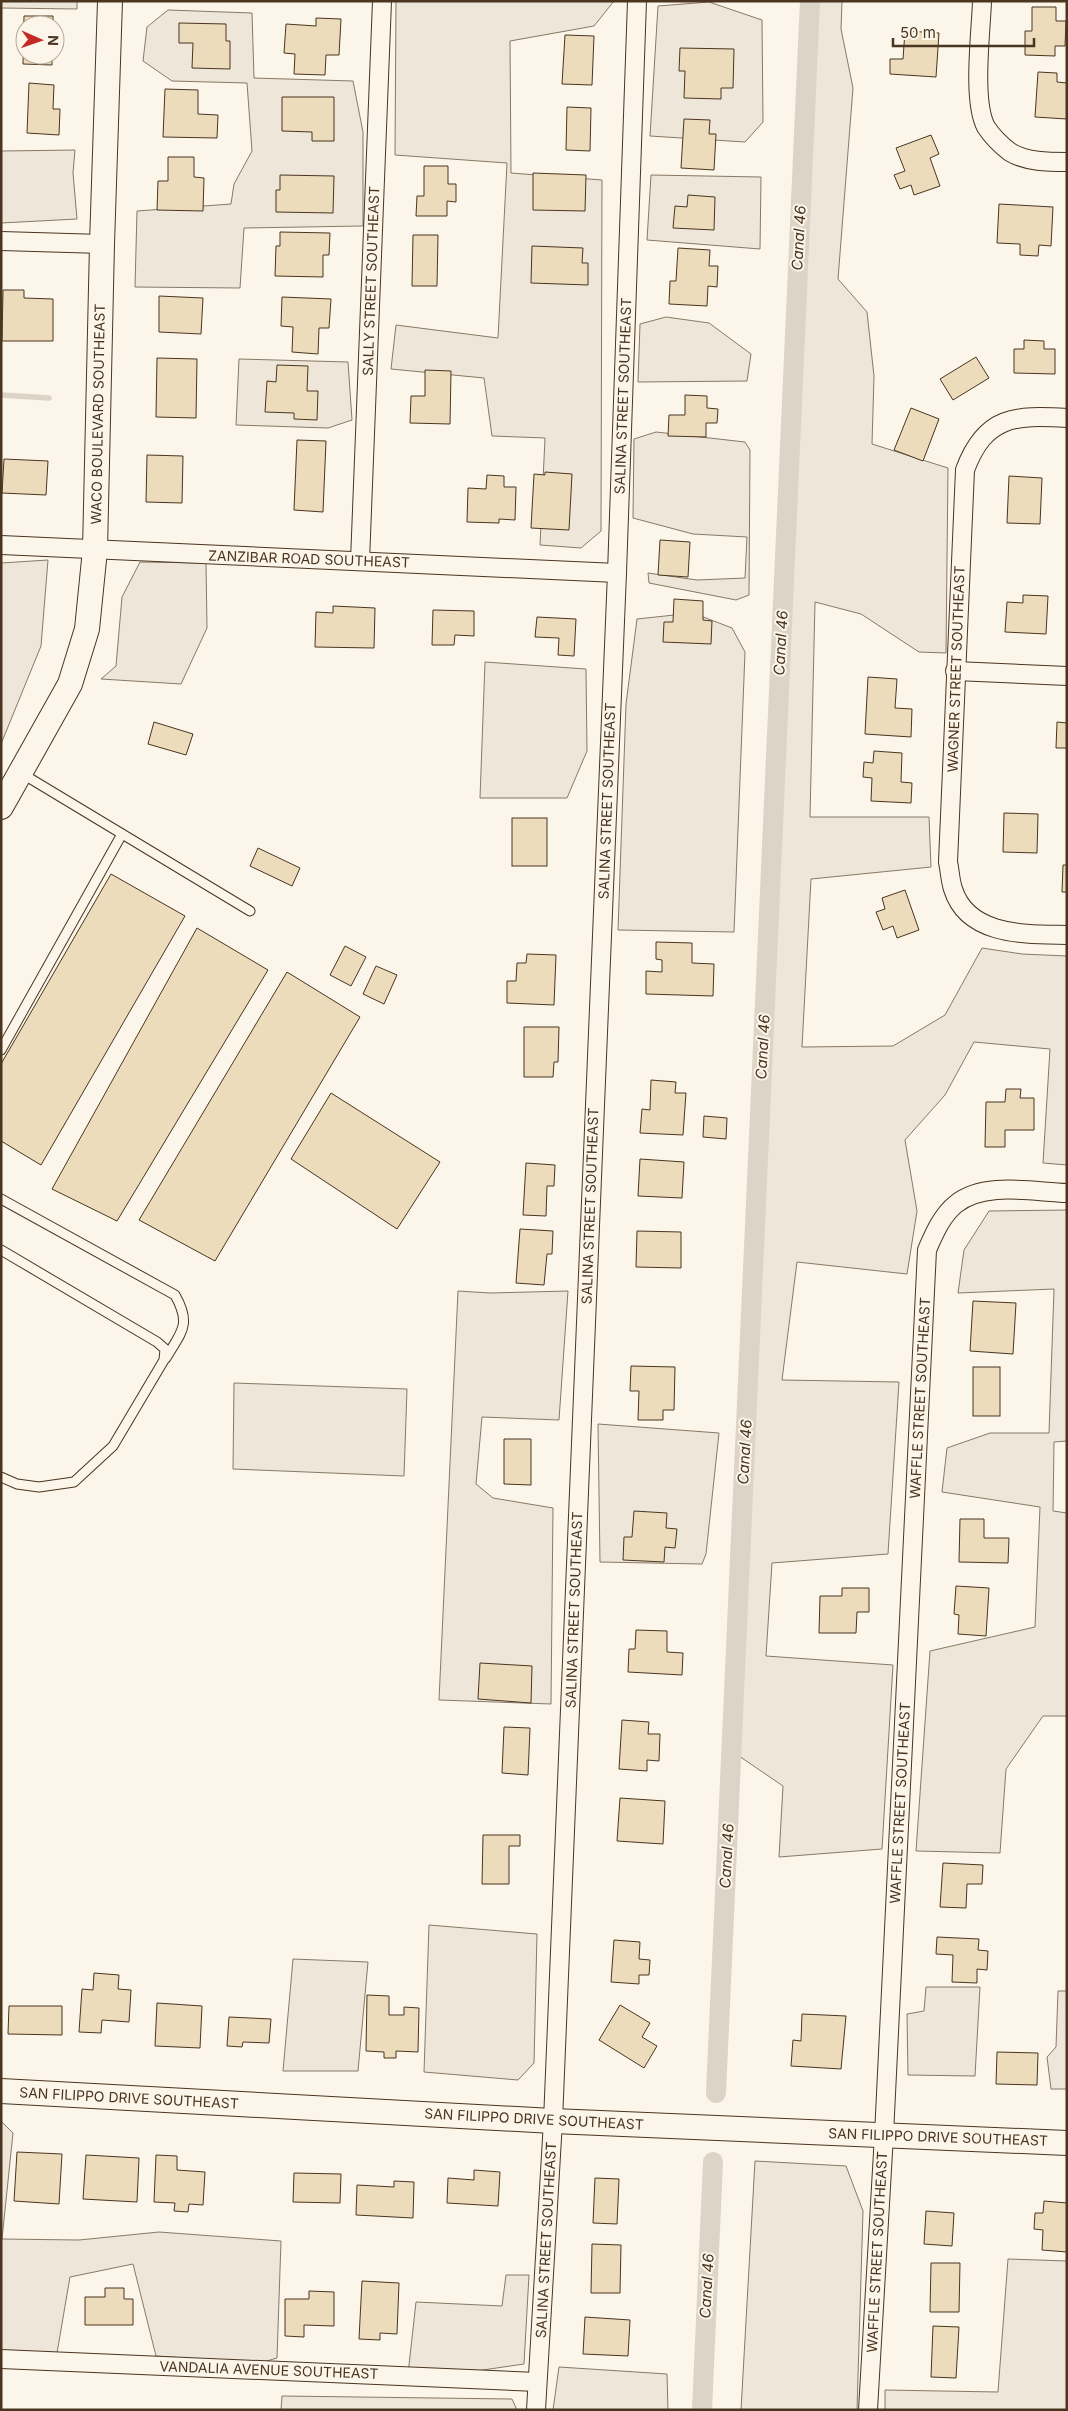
<svg xmlns="http://www.w3.org/2000/svg" width="1068" height="2411" viewBox="0 0 1068 2411" font-family="Inter,sans-serif">
<style>
.green{fill:#ede6d9;stroke:#887966}
.lines{fill:none;stroke-linecap:round;stroke-linejoin:round}
.stream{stroke:#dcd4c6;stroke-width:5.5}
.canal{stroke:#dcd4c6;stroke-width:20}
.building{fill:#ecdcbc;stroke:#4a3520}
.lane-casing{stroke:#4a3520;stroke-width:11}
.street-casing{stroke:#4a3520;stroke-width:20}
.secondary-casing{stroke:#4a3520;stroke-width:26}
.lane{stroke:#fbf6e9;stroke-width:9}
.street{stroke:#fbf6e9;stroke-width:18}
.secondary{stroke:#fbf6e9;stroke-width:24}
.labels{text-anchor:middle;stroke-width:4;stroke-linejoin:round;paint-order:stroke}
.street-label{font-size:14px;fill:#4a3520;stroke:#fbf6e9}
.water-label{font-size:15px;font-style:italic;fill:#4a3520;stroke:#fbf6e9}
</style>
<rect width="100%" height="100%" fill="#fbf6e9"/>
<g class="green">
<path d="M1,1H77V9L1,8Z"/>
<path d="M396,1H614L594,26L510,41L511,173L602,180L601,531L581,548L540,545L545,438L492,436L484,378L391,369L396,325L498,338L507,163L395,155Z"/>
<path d="M817,1H842L841,29L853,88L838,279L867,312L874,376L872,444L948,468L946,653L919,652L861,614L815,602L810,817H929L931,867L811,879L802,1047L893,1046L945,1015L982,948L1022,954L1067,956V1165L1043,1163L1050,1049L974,1042L945,1095L905,1140L917,1211L907,1274L797,1262L782,1380L899,1382L888,1554L772,1563L766,1656L893,1665L882,1849L779,1857L783,1786L736,1754Z"/>
<path d="M709,2L762,20L763,122L745,142L650,136L658,6Z"/>
<path d="M168,10L252,13L254,78L353,81L363,132V226L244,228L240,288L135,287L137,211L231,204L234,184L252,151L247,83L172,81L143,61L147,27Z"/>
<path d="M75,150L73,173L77,219L1,223V151Z"/>
<path d="M651,175L761,177L760,249L647,240Z"/>
<path d="M666,317L709,323L751,354L747,381L638,382L640,324Z"/>
<path d="M239,359L348,362L352,420L328,428L236,425Z"/>
<path d="M656,432L745,442L750,450L749,595L736,600L649,583L648,573L697,580L745,578L747,537L693,534L633,518L634,439Z"/>
<path d="M48,560L41,646L1,744V563Z"/>
<path d="M140,562L206,563L207,628L181,684L101,679L116,666L122,597Z"/>
<path d="M693,613L732,628L745,652L734,932L618,930L626,704L637,619Z"/>
<path d="M485,662L586,669L587,751L567,798H480Z"/>
<path d="M1067,1210V1441L1054,1442L1053,1511L1067,1513V1716H1043L1006,1769L1000,1853L916,1851L930,1651L1035,1627L1040,1507L942,1492L947,1448L990,1433H1049L1054,1289L958,1293L964,1250L989,1211Z"/>
<path d="M458,1291L490,1293L568,1291L559,1420L482,1417L476,1484L493,1498L553,1508L551,1704L439,1700Z"/>
<path d="M234,1383L407,1389L404,1476L233,1469Z"/>
<path d="M598,1424L719,1433L706,1554L702,1564L600,1562Z"/>
<path d="M429,1925L537,1934L534,2063L518,2080L424,2072Z"/>
<path d="M293,1959L368,1962L358,2071H283Z"/>
<path d="M926,1987H980L975,2076L908,2075L907,2014L924,2011Z"/>
<path d="M1058,1991H1067V2089H1051L1047,2057L1056,2047Z"/>
<path d="M1,2121L13,2133L2,2239L79,2240L159,2232L281,2241L277,2358L260,2363L156,2356L133,2264L70,2277L57,2353L1,2351Z"/>
<path d="M755,2161L846,2166L863,2211L857,2410H741Z"/>
<path d="M1008,2259L1067,2261V2410H885V2390L998,2392Z"/>
<path d="M506,2275H529L524,2364L476,2371L408,2374L416,2302L502,2306Z"/>
<path d="M559,2367L667,2374L668,2410H553Z"/>
<path d="M282,2396L512,2399L517,2410H281Z"/>
</g>
<g class="lines">
<path class="stream" d="M1,395L49,398"/>
<g class="canal">
<path d="M716,2093L810,1"/>
<path d="M702,2410L713,2162"/>
</g>
</g>
<g class="building">
<path d="M1032,7H1056V21H1066L1065,46H1055V56L1025,55V31H1032Z"/>
<path d="M24,16H53V25H25V55H52V65L23,64Z"/>
<path d="M316,18L341,19L339,55H326L325,75L294,74L295,54L284,53L286,24L316,26Z"/>
<path d="M179,23L226,24V41H230V69L192,68L193,43H179Z"/>
<path d="M905,31L939,33L936,77L890,74V59H903Z"/>
<path d="M565,35L594,36L592,85L562,84Z"/>
<path d="M680,48L734,49L733,88H721V99L684,98L685,71H679Z"/>
<path d="M1038,72L1057,73V82L1067,83V119L1035,117Z"/>
<path d="M29,83L54,85L53,109H60L59,135L27,133Z"/>
<path d="M165,89L198,90V114L218,115L217,138L163,137Z"/>
<path d="M282,97H334V141H312V132L282,131Z"/>
<path d="M567,107L591,108L590,151L566,150Z"/>
<path d="M684,119L710,120L709,134H716L714,170L681,168Z"/>
<path d="M931,135L939,154L930,158L940,186L914,195L911,185L900,189L894,175L905,171L896,148Z"/>
<path d="M168,157H194V177L204,178L203,211L157,210L158,181H168Z"/>
<path d="M424,166H448V184H456V202L447,201V216H416L417,196H424Z"/>
<path d="M533,173L586,175L585,211L533,210Z"/>
<path d="M280,175L334,176L333,213L276,212V190H280Z"/>
<path d="M688,195L715,197L714,230L673,228L675,206L687,207Z"/>
<path d="M999,204L1053,207L1051,246L1039,245L1038,256L1020,255V244L997,243Z"/>
<path d="M280,232L330,233L329,255H323V277L275,276L276,246H280Z"/>
<path d="M413,235H438L437,286H412Z"/>
<path d="M532,246L583,248L582,263H588V285L531,283Z"/>
<path d="M678,248L710,250L709,266H718L717,287L708,286L707,306L669,304L670,281H676Z"/>
<path d="M3,290H24V298L53,299V341H2Z"/>
<path d="M159,296L203,298L201,334L159,332Z"/>
<path d="M282,297L331,299L329,328H319L318,354L292,352L293,327L281,326Z"/>
<path d="M1024,340L1044,341V349H1055V374L1014,373V349H1024Z"/>
<path d="M976,357L989,378L953,400L940,379Z"/>
<path d="M157,358L197,359L196,418L156,417Z"/>
<path d="M277,365L308,366L307,391H318L317,420L294,419V413L265,412L267,381L276,382Z"/>
<path d="M425,370L451,371L450,424L410,423L411,396H425Z"/>
<path d="M685,395L707,396V408L718,409L717,423H706V437L668,436L669,415H685Z"/>
<path d="M911,408L939,419L923,461L894,450Z"/>
<path d="M297,440L326,441L323,512L294,510Z"/>
<path d="M147,455L183,456L182,503L146,502Z"/>
<path d="M4,459L48,461L46,495L2,493Z"/>
<path d="M545,472L572,474L569,530L531,528L534,474L545,475Z"/>
<path d="M487,475L504,476V487H516L515,520L499,519V523L467,522L468,488L486,489Z"/>
<path d="M1009,476L1042,478L1040,524L1007,523Z"/>
<path d="M660,540L690,542L688,577L658,575Z"/>
<path d="M1023,595L1048,596L1046,634L1005,632L1007,602L1023,603Z"/>
<path d="M674,599L703,601V620L712,621L711,644L663,642L664,622H673Z"/>
<path d="M333,606L375,608L374,648L315,647L316,612L333,613Z"/>
<path d="M433,610L474,611V636L455,635L454,645H432Z"/>
<path d="M537,617L576,619L574,656L558,655L559,638L535,637Z"/>
<path d="M868,677L897,679L895,708L912,709L911,737L865,734Z"/>
<path d="M154,722L193,734L186,755L148,744Z"/>
<path d="M1057,722L1067,723V748H1056Z"/>
<path d="M874,751L902,753L901,782L912,783L911,803L871,801L872,778L863,777L864,762L873,763Z"/>
<path d="M1004,813L1038,814L1037,853L1003,852Z"/>
<rect x="512" y="818" width="35" height="48"/>
<path d="M258,848L300,868L292,886L250,866Z"/>
<path d="M1063,865H1067V892H1062Z"/>
<path d="M111,874L185,916L41,1165L1,1141V1064Z"/>
<path d="M905,890L919,930L897,938L893,926L883,930L876,912L885,909L882,898Z"/>
<path d="M197,928L268,970L117,1221L52,1189Z"/>
<path d="M656,942L692,943V963L714,964L713,996L646,994V971L662,972V960L656,959Z"/>
<path d="M345,946L366,957L351,986L330,975Z"/>
<path d="M527,954L556,955L554,1005L507,1003V981H516L517,963H526Z"/>
<path d="M376,966L397,975L384,1004L363,994Z"/>
<path d="M287,972L360,1017L215,1261L139,1220Z"/>
<path d="M524,1027H559L558,1062H554L553,1077H524Z"/>
<path d="M651,1080L676,1082L675,1093H686L683,1135L640,1133L642,1109L650,1110Z"/>
<path d="M1006,1089H1021L1020,1098H1034V1130H1005V1147H985L986,1102H1005Z"/>
<path d="M331,1093L440,1162L397,1229L291,1159Z"/>
<path d="M704,1116L727,1118L726,1139L703,1137Z"/>
<path d="M640,1159L684,1162L682,1198L638,1196Z"/>
<path d="M526,1163L555,1165L554,1186H547L546,1216L523,1215Z"/>
<path d="M520,1229L553,1231L552,1254H547L544,1285L516,1283Z"/>
<path d="M637,1231L681,1232V1268L636,1267Z"/>
<path d="M973,1301L1016,1303L1013,1354L970,1351Z"/>
<path d="M631,1366L675,1367L674,1410H663V1420H638L639,1391H630Z"/>
<rect x="973" y="1367" width="27" height="49"/>
<path d="M504,1439H531V1485L504,1484Z"/>
<path d="M634,1511L667,1513L666,1528L677,1529L675,1548L665,1547L664,1562L623,1560L624,1537H632Z"/>
<path d="M960,1519H984V1538H1009L1008,1563L959,1562Z"/>
<path d="M956,1586L989,1588L986,1636L958,1634L959,1615L954,1614Z"/>
<path d="M842,1588H869V1612H857L856,1633H819L820,1596H842Z"/>
<path d="M636,1630L667,1631V1652L683,1653L682,1675L628,1672L629,1649H635Z"/>
<path d="M480,1663L532,1666L531,1703L478,1699Z"/>
<path d="M622,1720L649,1722L648,1734H660L659,1761L647,1760V1771L619,1769Z"/>
<path d="M504,1727L530,1728L528,1775L502,1773Z"/>
<path d="M620,1798L665,1801L663,1844L617,1841Z"/>
<path d="M483,1835H520V1846H509V1884H482Z"/>
<path d="M943,1863L983,1865L982,1884H967L966,1908L940,1907Z"/>
<path d="M937,1937L979,1939L978,1950L988,1951L987,1970L977,1969V1983L952,1982L953,1955L936,1954Z"/>
<path d="M614,1940L640,1942L639,1959L650,1960L649,1975H639V1984L611,1982Z"/>
<path d="M94,1973L119,1975L118,1989L131,1990L129,2022L102,2020L101,2033L79,2032L82,1989L93,1990Z"/>
<path d="M367,1995L389,1996V2015H404V2007L419,2008L418,2052L396,2051V2058H384V2052L366,2051Z"/>
<path d="M157,2003L202,2006L200,2048L155,2046Z"/>
<path d="M620,2005L650,2023L642,2037L657,2046L644,2068L599,2040Z"/>
<path d="M9,2006H62V2035L8,2034Z"/>
<path d="M802,2014L846,2016L841,2069L791,2066L793,2040L801,2041Z"/>
<path d="M229,2017L271,2019L269,2043L243,2042L242,2047L227,2046Z"/>
<path d="M997,2052L1038,2053L1037,2085L996,2084Z"/>
<path d="M17,2152L62,2154L59,2204L14,2201Z"/>
<path d="M86,2155L139,2158L137,2202L83,2199Z"/>
<path d="M156,2155L177,2156V2170L205,2172L203,2205L189,2204L188,2212L174,2211L175,2203L154,2202Z"/>
<path d="M474,2170L500,2172L498,2206L447,2203L448,2178L474,2180Z"/>
<path d="M294,2173L341,2174L340,2203L293,2202Z"/>
<path d="M595,2178L619,2179L617,2224L593,2223Z"/>
<path d="M394,2181L414,2182L413,2218L356,2215L357,2185L394,2187Z"/>
<path d="M1044,2201L1067,2203V2252L1042,2250L1043,2230L1034,2229L1035,2213H1043Z"/>
<path d="M926,2211L954,2213L952,2246L924,2244Z"/>
<path d="M592,2244L621,2245L620,2293H591Z"/>
<path d="M931,2263H960L959,2312H930Z"/>
<path d="M362,2281L399,2283L397,2334L380,2333V2340L359,2339Z"/>
<path d="M105,2288H124V2299H133V2325H85V2297H105Z"/>
<path d="M309,2291L334,2292V2326L304,2325V2337L285,2336V2299H309Z"/>
<path d="M585,2317L630,2320L628,2356L583,2354Z"/>
<path d="M933,2326L959,2327L956,2378L931,2377Z"/>
</g>
<g class="lines">
<defs>
<g id="lane">
<path d="M21,773L250,911"/>
<path d="M1,1050L122,834"/>
<path d="M1,1199L175,1295C192,1325 181,1332 166,1358"/>
<path d="M1,1250L157,1342L165,1349L164,1360L113,1446L74,1482L39,1487L17,1484L1,1477"/>
</g>
<g id="street">
<path d="M982,1C981,32 972,101 986,127C992,136 1002,146 1010,152C1026,162 1049,162 1067,162"/>
<path d="M1,241L102,244"/>
<path d="M1067,418C1014,415 985,416 965,470L948,862C950,871 950,880 953,889C968,937 1027,934 1067,935"/>
<path d="M1,545L617,573"/>
<path d="M360,561L382,1"/>
<path d="M955,671L1067,676"/>
<path d="M1,2359L537,2382"/>
<path d="M536,2410L553,2121L617,573L637,1"/>
<path d="M868,2410L884,2135L927,1250C934,1234 942,1215 956,1204C984,1181 1033,1192 1067,1193"/>
</g>
<g id="secondary">
<path d="M1,807L70,684L87,629L95,550L102,244L110,1"/>
<path d="M1,2091L553,2121L1067,2143"/>
</g>
</defs>
<use href="#lane" class="lane-casing"/>
<use href="#street" class="street-casing"/>
<use href="#secondary" class="secondary-casing"/>
<use href="#lane" class="lane"/>
<use href="#street" class="street"/>
<use href="#secondary" class="secondary"/>
</g>
<g class="labels">
<g class="street-label">
<text transform="translate(371 281) rotate(-88)" y="5">SALLY STREET SOUTHEAST</text>
<text transform="translate(623 396) rotate(-88)" y="5">SALINA STREET SOUTHEAST</text>
<text transform="translate(98 414) rotate(-89)" y="5">WACO BOULEVARD SOUTHEAST</text>
<text transform="translate(309 559) rotate(2)" y="5">ZANZIBAR ROAD SOUTHEAST</text>
<text transform="translate(956 669) rotate(-88)" y="5">WAGNER STREET SOUTHEAST</text>
<text transform="translate(607 801) rotate(-88)" y="5">SALINA STREET SOUTHEAST</text>
<text transform="translate(590 1206) rotate(-88)" y="5">SALINA STREET SOUTHEAST</text>
<text transform="translate(920 1398) rotate(-87)" y="5">WAFFLE STREET SOUTHEAST</text>
<text transform="translate(574 1610) rotate(-88)" y="5">SALINA STREET SOUTHEAST</text>
<text transform="translate(900 1803) rotate(-87)" y="5">WAFFLE STREET SOUTHEAST</text>
<text transform="translate(129 2098) rotate(3)" y="5">SAN FILIPPO DRIVE SOUTHEAST</text>
<text transform="translate(534 2119) rotate(3)" y="5">SAN FILIPPO DRIVE SOUTHEAST</text>
<text transform="translate(938 2137) rotate(2)" y="5">SAN FILIPPO DRIVE SOUTHEAST</text>
<text transform="translate(546 2240) rotate(-87)" y="5">SALINA STREET SOUTHEAST</text>
<text transform="translate(877 2252) rotate(-87)" y="5">WAFFLE STREET SOUTHEAST</text>
<text transform="translate(269 2370) rotate(2)" y="5">VANDALIA AVENUE SOUTHEAST</text>
</g>
<g class="water-label">
<text transform="translate(799 238) rotate(-87)" y="5">Canal 46</text>
<text transform="translate(781 643) rotate(-87)" y="5">Canal 46</text>
<text transform="translate(763 1047) rotate(-87)" y="5">Canal 46</text>
<text transform="translate(745 1452) rotate(-87)" y="5">Canal 46</text>
<text transform="translate(727 1856) rotate(-87)" y="5">Canal 46</text>
<text transform="translate(707 2286) rotate(-87)" y="5">Canal 46</text>
</g>
</g>
<rect width="1068" height="2411" fill="none" stroke="#4a3520" stroke-width="5"/>
<g transform="translate(40 40) rotate(92)"><circle r="24" fill="#fbf6e9" stroke="#b4a999"/>
<path d="M0-4L9 19L0 12L-9 19Z" fill="#c62828"/>
<text y="-8" font-size="14" font-weight="bold" text-anchor="middle" fill="#4a3520">N</text>
</g>
<path d="M893 38v8h141v-8" fill="none" stroke="#4a3520" stroke-width="2.5"/>
<text x="900" y="38" font-size="15" fill="#4a3520" stroke="#fbf6e9" stroke-width="4" paint-order="stroke">50 m</text>
</svg>
